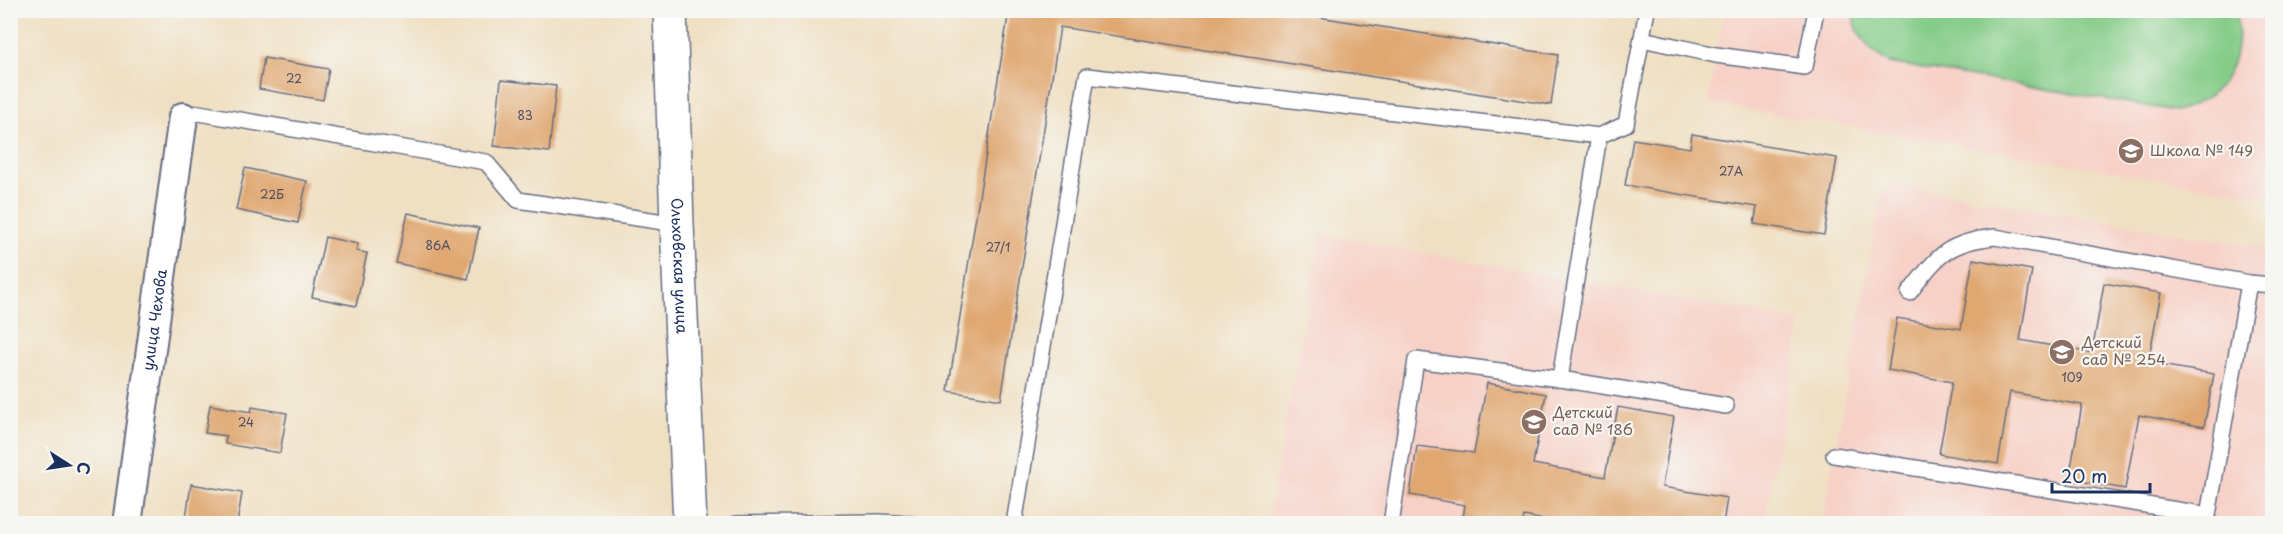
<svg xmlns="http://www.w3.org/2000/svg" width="2283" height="534" viewBox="0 0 2283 534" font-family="'Playpen Sans',sans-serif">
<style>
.built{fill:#f7d1c7}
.green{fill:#84cc87;stroke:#507e72;stroke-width:1.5}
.building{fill:#e0a771}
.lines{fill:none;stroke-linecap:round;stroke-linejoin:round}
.lane-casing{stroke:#666d81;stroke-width:18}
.street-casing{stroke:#666d81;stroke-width:32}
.secondary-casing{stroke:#666d81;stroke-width:36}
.lane{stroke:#fff;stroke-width:15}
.street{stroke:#fff;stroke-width:28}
.secondary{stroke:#fff;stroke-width:33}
.labels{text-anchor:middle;stroke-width:4.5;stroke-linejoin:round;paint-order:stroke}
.number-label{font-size:12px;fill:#4c4d63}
.education-label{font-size:15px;fill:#785e54;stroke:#f6f6f2;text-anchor:start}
.street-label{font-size:15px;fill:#1b2f5e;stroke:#f6f6f2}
</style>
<rect width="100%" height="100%" fill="#f6f6f2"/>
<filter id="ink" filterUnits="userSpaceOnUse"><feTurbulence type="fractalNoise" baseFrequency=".0167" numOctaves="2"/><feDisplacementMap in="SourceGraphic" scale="12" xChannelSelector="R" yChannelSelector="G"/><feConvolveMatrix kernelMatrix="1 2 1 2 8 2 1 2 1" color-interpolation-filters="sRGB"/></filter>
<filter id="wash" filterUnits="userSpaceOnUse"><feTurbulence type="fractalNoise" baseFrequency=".008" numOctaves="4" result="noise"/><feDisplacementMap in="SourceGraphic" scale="24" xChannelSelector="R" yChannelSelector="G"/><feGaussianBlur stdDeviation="1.35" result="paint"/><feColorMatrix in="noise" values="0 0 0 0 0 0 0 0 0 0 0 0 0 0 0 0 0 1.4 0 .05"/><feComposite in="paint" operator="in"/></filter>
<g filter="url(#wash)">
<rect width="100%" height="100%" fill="#f0e0c3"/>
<g class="built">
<path d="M1723,11H2272V198L1708,103Z"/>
<path d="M1883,183L2272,249V523L1822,524Z"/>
<path d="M1320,234L1801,321L1765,523L1267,524Z"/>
</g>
<path class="green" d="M1852,11H2236C2244,60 2226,98 2176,111L1889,63C1868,51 1856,35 1852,11Z"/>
<g id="blocks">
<g class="building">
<path d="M1009,10H1275L1558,55L1551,105L1060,27L1001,400L948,391Z"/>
<path d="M264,58L329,69L323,100L259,89Z"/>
<path d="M501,80L556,86L549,152L494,146Z"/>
<path d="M1692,134L1837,158L1824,235L1754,224L1757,207L1625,185L1633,139L1690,148Z"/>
<path d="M245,168L307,181L298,223L236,210Z"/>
<path d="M408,213L479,228L468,279L396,263Z"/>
<path d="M325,237L358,244L356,251L367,253L356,306L312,297Z"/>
<path d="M1973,259L2032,270L2020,340L2092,353L2104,283L2161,293L2148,363L2214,374L2204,427L2139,415L2125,489L2069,479L2082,405L2010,392L1998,464L1939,454L1952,382L1888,370L1897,318L1961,329Z"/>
<path d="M1487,383L1546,394L1533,464L1605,477L1618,407L1674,417L1662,487L1727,498L1723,524H1567L1524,516L1522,524H1462L1465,505L1410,495L1417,446L1474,453Z"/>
<path d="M210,405L251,412L252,407L287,413L280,453L225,444L226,436L205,433Z"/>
<path d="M191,484L242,493L237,524H218L186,518Z"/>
</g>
</g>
</g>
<g filter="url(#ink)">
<use href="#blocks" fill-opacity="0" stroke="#666d81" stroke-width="1.5"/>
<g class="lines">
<defs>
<g id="lane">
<path d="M1642,39L1716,55L1805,67L1816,10"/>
<path d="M183,117L199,113L486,162L518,200L677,224"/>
<path d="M1599,136L1560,379L1726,406"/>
<path d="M1909,293C1937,257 1946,242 1995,237L2249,283L2272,285"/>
<path d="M1834,455L2208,515L2249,283"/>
<path d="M736,524L878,522L911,524"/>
<path d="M1014,524L1087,76L1599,136L1626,124L1647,10"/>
<path d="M1391,524L1416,360L1560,379"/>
</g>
<g id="street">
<path id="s1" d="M127,524L183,117"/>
</g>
<g id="secondary">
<path id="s2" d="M670,10L677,224L690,524"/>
</g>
</defs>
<use href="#lane" class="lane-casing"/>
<use href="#street" class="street-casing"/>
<use href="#secondary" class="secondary-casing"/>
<use href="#lane" class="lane"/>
<use href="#street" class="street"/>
<use href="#secondary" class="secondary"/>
</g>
</g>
<defs>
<symbol id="school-disc" viewBox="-11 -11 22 22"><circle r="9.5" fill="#8d6e63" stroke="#f6f6f2"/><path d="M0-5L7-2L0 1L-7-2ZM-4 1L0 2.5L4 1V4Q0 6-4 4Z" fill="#fff"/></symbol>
</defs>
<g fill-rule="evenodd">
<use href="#school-disc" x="2116" y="136" width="30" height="30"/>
<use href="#school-disc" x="2047" y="337" width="30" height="30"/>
<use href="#school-disc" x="1519" y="407" width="30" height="30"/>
</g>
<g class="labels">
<g class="number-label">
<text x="294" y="83">22</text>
<text x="525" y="120">83</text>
<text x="1731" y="176">27А</text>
<text x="272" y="199">22Б</text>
<text x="438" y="250">86А</text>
<text x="998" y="252">27/1</text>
<text x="2072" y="382">109</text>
<text x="246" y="427">24</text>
</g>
<g class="education-label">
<text x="2150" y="156">Школа № 149</text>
<text x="2082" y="348">Детский<tspan x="2082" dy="17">сад № 254</tspan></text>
<text x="1553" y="418">Детский<tspan x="1553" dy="17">сад № 186</tspan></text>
</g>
<g class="street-label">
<text dy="5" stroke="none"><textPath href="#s2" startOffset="256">Ольховская улица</textPath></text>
<text dy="5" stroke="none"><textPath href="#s1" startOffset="206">улица Чехова</textPath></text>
</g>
</g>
<rect width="2283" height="534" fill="none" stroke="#f6f6f2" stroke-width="36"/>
<g transform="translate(69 465) rotate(102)" stroke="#f6f6f2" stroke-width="4.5" paint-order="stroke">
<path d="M0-4.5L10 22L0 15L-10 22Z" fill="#1b2f5e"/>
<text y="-9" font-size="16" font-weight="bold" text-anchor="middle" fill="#1b2f5e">С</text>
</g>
<path d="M2052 483v9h98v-9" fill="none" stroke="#1b2f5e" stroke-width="3"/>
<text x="2061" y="483" font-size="18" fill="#1b2f5e" stroke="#f6f6f2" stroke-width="4.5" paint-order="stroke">20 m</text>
</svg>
